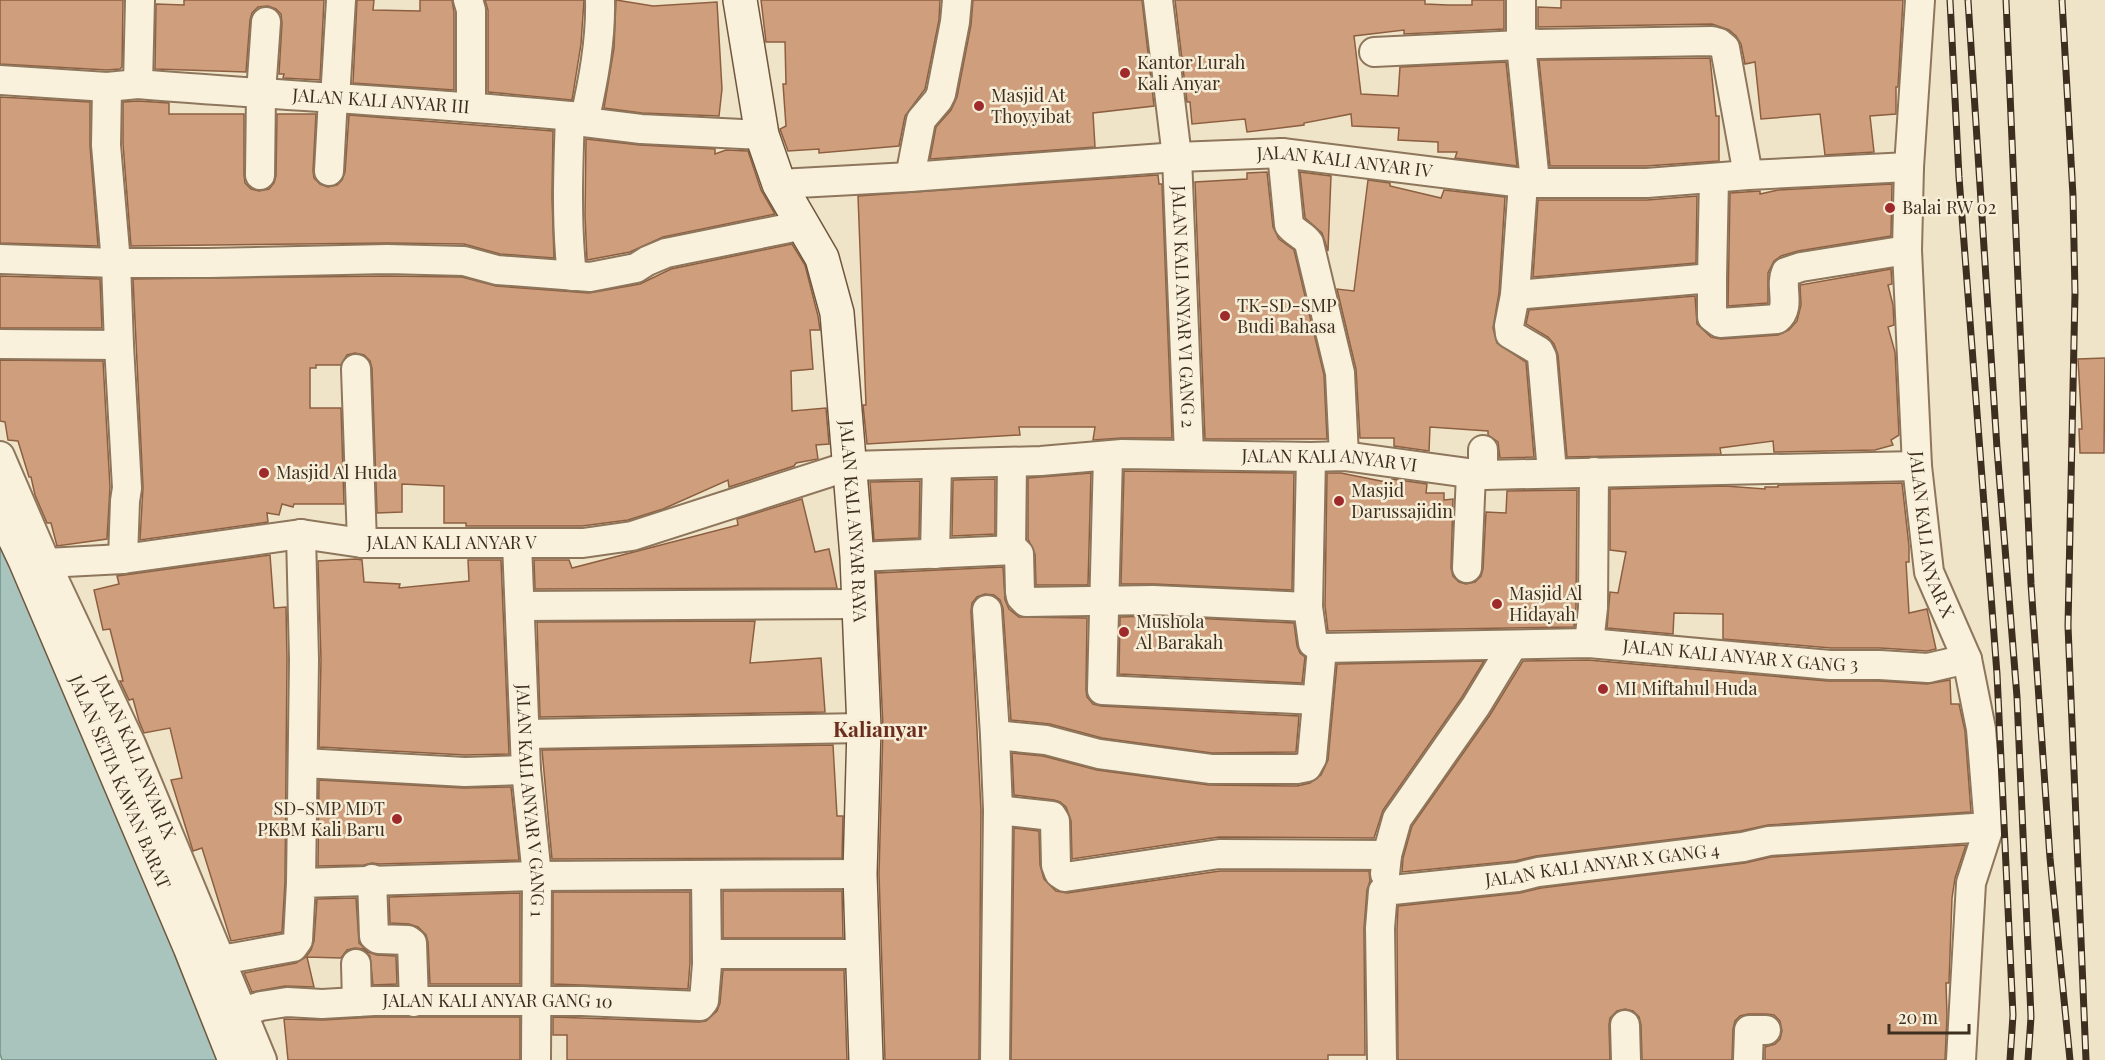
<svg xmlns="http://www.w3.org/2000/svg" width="2105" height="1060" viewBox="0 0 2105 1060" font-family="'Playfair Display',serif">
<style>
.water{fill:#a9c4bc;stroke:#6f938a;stroke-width:1.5}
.building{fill:#cf9f7d;stroke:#8d5f41;stroke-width:1.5}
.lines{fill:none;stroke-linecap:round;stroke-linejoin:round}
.street-casing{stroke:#8d765c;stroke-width:32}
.secondary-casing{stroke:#6f573f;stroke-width:36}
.street{stroke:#faf1dc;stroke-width:28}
.secondary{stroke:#faf1dc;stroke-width:33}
.rail-casing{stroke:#3d2e20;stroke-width:7}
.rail{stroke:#f7eed8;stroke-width:4.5;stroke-dasharray:14;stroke-linecap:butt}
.poi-dot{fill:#9e2a2b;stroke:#f7eed8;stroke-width:2}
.labels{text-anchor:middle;stroke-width:5;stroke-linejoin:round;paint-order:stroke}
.poi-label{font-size:18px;fill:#3d2e20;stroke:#f7eed8;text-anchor:start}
.street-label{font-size:18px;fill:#3d2e20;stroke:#f7eed8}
.quarter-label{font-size:21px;font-weight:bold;fill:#6b2e1e;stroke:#f7eed8}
</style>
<rect width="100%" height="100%" fill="#f0e4c8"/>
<path class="water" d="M0,520L226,1060H2L0,1054Z"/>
<g class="building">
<path d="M0,0H123L122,67L120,69L107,70L0,64Z"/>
<path d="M184,0H324L320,80L283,78L284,74H279L282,23L281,14L276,9L268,6L258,7L252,13L250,20L246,72L155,69L156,4L184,5Z"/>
<path d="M357,0H374L373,10L420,11V0H452L454,12V90L353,83Z"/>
<path d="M485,0H584L581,44L572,100L488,92V10Z"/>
<path d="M616,0L653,6L717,2L722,89L719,116L642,113L604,108L614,48Z"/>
<path d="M761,0H940L939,20L925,89L905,116L899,146L819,153V149L788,151L780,129L786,126L783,84H786L785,42H766Z"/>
<path d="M973,0H1142L1154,106L1093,113L1095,147L930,159L936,127L951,110L957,97L971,25Z"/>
<path d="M1175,0H1425V4L1448,5H1472V0H1504V29L1404,34V30L1354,36L1361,94L1398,96L1400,67L1506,62L1517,166L1455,158L1457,152H1438V142L1398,140L1399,128L1352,126L1351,114L1304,123V125L1247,132L1245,119L1192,124L1190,102H1187Z"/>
<path d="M1561,0H1903L1898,87H1896V114L1870,116L1874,152L1825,155L1820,114L1761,119L1755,62L1745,64L1741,44L1736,36L1729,30L1712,24L1538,27V7L1561,8Z"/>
<path d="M1710,58L1716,116H1719V161L1646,166H1550L1539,60Z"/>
<path d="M0,97L90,102V146L98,246L0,243Z"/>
<path d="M138,101L169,103V114H244V175L245,183L251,189L259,191L269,189L274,183L276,176L277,114H316L313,171L314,178L320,184L328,187L337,185L342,180L345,172L349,115L553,131L552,197L554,258L500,254L464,244L387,243L131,246L123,144V102Z"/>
<path d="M586,139L640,145L715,149V154L726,150L748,151L761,190L775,214L663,237L630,252L587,260L585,216Z"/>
<path d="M1267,172L1273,227L1279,239L1294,250L1324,375L1327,439H1205L1195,182L1247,179V173Z"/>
<path d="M1300,172L1331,176L1328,251L1322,233L1305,218Z"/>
<path d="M1158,175L1159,184H1162L1172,438H1122L1093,440L1095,427H1019L1020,435L867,444L863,405H866L858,196Z"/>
<path d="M1368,180L1390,183V186L1441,198L1444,190L1505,197L1499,293L1493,328L1497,343L1526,362L1534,457L1500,458L1498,442L1488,435V431L1430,427L1429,451L1394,446V438H1360L1356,369L1337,289L1354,291Z"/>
<path d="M1892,184L1891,236L1798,251L1781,256L1774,261L1768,273V303L1728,306L1730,193L1760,191V194L1778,190Z"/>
<path d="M1697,196L1696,263L1533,277L1538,200H1647Z"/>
<path d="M792,244L805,265L818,316L820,330H810L813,369L791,371L792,411L826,408L829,444L816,445L818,459L796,463L794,466L729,487L728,480L663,509L628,520L582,526H466V523H444V486L402,484V512L377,513L372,368L370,361L364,355L355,353L347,355L341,365H316V368H310V408H341L344,504H294L293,507L282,504L279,515L267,513L268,522L140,540L143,487L133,279L387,276L462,277L496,286L589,293L640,284L671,269Z"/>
<path d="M1891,269L1892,284L1888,285L1893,305L1894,325L1888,327L1895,352L1899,435L1891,440L1893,445L1875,450L1774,452L1773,441L1720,448L1721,454L1567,457L1558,355L1554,344L1548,337L1526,324L1529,310L1695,296L1697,324L1711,337L1721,339L1778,335L1789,330L1797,321L1801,305L1800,285Z"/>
<path d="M0,276L100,279L102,328H0Z"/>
<path d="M2105,358L2104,453H2080L2079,429H2082L2078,359Z"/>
<path d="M0,360L103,361L110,487L107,539L57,546L51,523H47L35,495L31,477H29L18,441L8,440L5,422L0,421Z"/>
<path d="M1124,471L1294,473L1292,590L1154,584H1121Z"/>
<path d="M1091,473L1088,585H1036L1035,554L1028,539V478Z"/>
<path d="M1327,473H1341L1391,483L1392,479L1427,484L1426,493H1444V500L1453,499L1451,568L1453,576L1459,582L1466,584L1475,582L1481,576L1483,569L1486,512L1506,513L1507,491L1577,490L1576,607L1574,627L1328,631L1325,606Z"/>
<path d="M995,479V534L952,536L953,480Z"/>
<path d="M920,481L919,538L874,540L870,482Z"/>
<path d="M1902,483L1909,546V562H1906L1909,613L1927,609L1936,649L1927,651L1880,648H1831L1723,639V614L1674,613L1673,634L1607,628L1610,592L1618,593L1626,552L1610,550V489L1725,486L1765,489V487H1778V485Z"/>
<path d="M802,499L815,552L829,549L837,588L535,589L534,560H569L572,568L738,525L737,519Z"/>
<path d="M270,555L274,608L286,607L287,660L285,882L282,932L231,941L202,848L193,851L171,780L182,778L170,728L144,733L139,721L133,699L129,700L120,681H123L110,629L103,630L94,590L119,584L117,576Z"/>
<path d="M356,559L362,560L364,582L400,584L399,588L469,581L468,560H501L509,754L465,755L319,747L321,660L318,561Z"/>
<path d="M1003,567L1005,600L1009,609L1019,617L1087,618L1086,690L1087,697L1093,704L1101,706L1299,716L1296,752L1212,753L1102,738L1050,724L1011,720L1003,608L1000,600L994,595L985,594L977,597L972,603L971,611L981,810L979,1060H885L879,874L883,727L876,573Z"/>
<path d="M1153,616L1294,623L1297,646L1300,653L1305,657L1302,683L1119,674L1120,617Z"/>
<path d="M755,621L750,663L821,658L825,712L540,717L537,622Z"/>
<path d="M1588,660L1828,681H1879L1927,684L1950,680L1951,704H1959L1965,731L1971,812L1768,825L1740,831L1536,856L1515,861L1402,872L1403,858L1412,826L1490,715L1523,661Z"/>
<path d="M1484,661L1462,697L1383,810L1374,838L1219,837L1072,859L1071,821L1066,807L1060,802L1054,800L1014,795L1012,753L1043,756L1097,770L1209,785L1297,786L1310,783L1321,775L1328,760L1337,664Z"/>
<path d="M833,745L837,816H843L842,858L552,859L542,750Z"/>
<path d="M319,780L464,788L511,787L519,860L379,864L372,863L364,865L318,866Z"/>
<path d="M1014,828L1039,831L1040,865L1044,879L1056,891L1067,893L1220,871H1369L1370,881L1367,890L1364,928L1365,1055H1328V1060H1011Z"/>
<path d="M1966,845L1955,878L1952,898L1949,983H1946L1947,1016L1945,1060H1765V1047L1775,1044L1780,1039L1782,1031L1780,1021L1774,1015L1766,1014H1748L1740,1016L1735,1021L1733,1029L1732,1060H1642L1641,1025L1639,1017L1633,1011L1625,1009L1617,1011L1610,1018L1609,1025L1610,1060H1398L1397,929L1398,906L1520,893L1541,888L1745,863L1771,857Z"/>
<path d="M723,891H842L843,938H723Z"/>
<path d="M553,892H690V963L688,989L553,984Z"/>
<path d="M520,893V984H430L428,942L426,935L418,927L409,924L390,923L389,897Z"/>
<path d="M356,898L359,943L368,952L377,955L396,956L397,984L373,985L370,956L363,949L355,948L347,950L341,958L307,957L314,987L285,986L252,992L244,973L296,963L306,957L311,950L314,941L317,899Z"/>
<path d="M723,970H844L847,1060H567V1035H553V1017L699,1022L706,1021L717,1011L720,1003Z"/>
<path d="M374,1017H520V1060H288L284,1019L323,1020Z"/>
</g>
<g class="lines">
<defs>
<g id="street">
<path d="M468,0L471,10V106"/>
<path id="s1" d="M1158,0L1177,157L1189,454"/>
<path d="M1521,0V42"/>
<path id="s2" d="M1920,0L1909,167L1907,250L1917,466L1929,572L1967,659L1981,729L1989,827L1971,883L1961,1060"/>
<path d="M1521,45L1535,182"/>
<path d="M1374,52L1521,45V42L1538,44L1712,41L1719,43L1725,48L1748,175"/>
<path id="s3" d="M0,80L107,87L138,84C282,96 426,102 570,116L584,122L641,129L762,135"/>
<path d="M138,84L140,0"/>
<path d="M335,99L341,0"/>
<path d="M570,116C568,170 566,223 572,276"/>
<path d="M584,122C593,82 601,41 600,0"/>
<path d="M1282,153L1289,225C1295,233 1304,235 1309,243L1340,373L1344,456"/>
<path d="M329,171L333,98"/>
<path d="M260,175L261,93L266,22"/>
<path d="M910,177L921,120L938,100L941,94L955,22L957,0"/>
<path d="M1523,183L1515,295L1509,326L1510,334L1539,351L1542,357L1552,472"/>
<path id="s4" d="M779,184L910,177L1177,157L1282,153L1523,183H1647L1748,175L1909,167"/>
<path d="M0,259L116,263H209L387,259L464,261L497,270L590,277L636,268L647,261L666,253L804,225"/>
<path d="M1712,278L1714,178"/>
<path d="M1515,295L1712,278V317L1720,323L1777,319C1792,307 1779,287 1786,272L1801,267L1907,250"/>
<path d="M0,344L119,345L116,263L106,145L107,87"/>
<path d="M119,345L127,488L125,501L123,559"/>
<path d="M356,369L362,543"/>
<path d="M1483,450V475"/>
<path id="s5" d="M0,456L46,563L131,744L262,1060"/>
<path d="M1108,456L1102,690L1317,700"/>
<path id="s6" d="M517,543L526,770L537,876L536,1060"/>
<path d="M1011,550L1012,462"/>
<path d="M935,554L937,464"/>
<path id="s7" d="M857,557L1015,550L1019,554L1020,592L1021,597L1026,602L1153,600L1308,607L1313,643L1322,648L1589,643L1830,665H1880L1928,668L1967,659"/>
<path id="s8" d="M46,563L123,559L301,534L362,543H583L632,536L849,466L1041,461L1122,454L1311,457L1344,456L1483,475L1917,466"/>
<path d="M1467,568L1471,474"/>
<path d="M520,606L859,604"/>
<path d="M1308,607L1311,457"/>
<path d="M987,610L995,735"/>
<path d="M1589,643L1593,608L1594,472"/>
<path d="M526,734L864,728"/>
<path d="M303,763L465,772L526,770"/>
<path d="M998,810L1052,816L1055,821L1056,865L1059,873L1065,877L1219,854L1387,855"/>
<path d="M1385,874L1387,855L1397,819L1476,706L1513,645"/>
<path d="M372,879L374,936L378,939L408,940L412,943L414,1002"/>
<path d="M301,883L304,660L301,534"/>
<path d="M707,954H863"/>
<path d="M221,960L293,947L298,940L301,883L537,876L860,874"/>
<path d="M356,964L357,1002"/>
<path id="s9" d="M243,1012L261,1006L287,1002L322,1004L374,1001H582L700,1006L704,1001L707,964L706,876"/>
<path d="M1625,1025L1626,1060"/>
<path d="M995,1060L998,810L995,735L1046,740L1099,754L1211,769H1297L1307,767L1312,758L1322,648"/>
<path id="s10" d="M1382,1060L1380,928L1383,891L1518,877L1538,872L1743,847L1769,841L1989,827"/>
<path d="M1748,1060L1749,1030H1766"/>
</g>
<g id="secondary">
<path id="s11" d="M740,0L762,135L779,184L822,258L837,313L857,557L864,728L860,874L866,1060"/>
<path id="s12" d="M0,507L25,560L190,947L235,1060"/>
</g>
</defs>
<use href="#street" class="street-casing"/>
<use href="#secondary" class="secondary-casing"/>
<use href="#street" class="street"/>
<use href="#secondary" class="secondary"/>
<defs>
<g id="rail">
<path d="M1950,0L1959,177L1997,674L2013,1015L2010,1060"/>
<path d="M1968,0L1997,448L2017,697L2031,1017L2028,1060"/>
<path d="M2006,0L2031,584L2050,858L2070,1060"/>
<path d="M2062,0L2073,196L2075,293L2068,626L2086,1060"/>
</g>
</defs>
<use href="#rail" class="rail-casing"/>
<use href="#rail" class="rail"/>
</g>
<g class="poi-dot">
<circle cx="1125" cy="73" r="6"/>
<circle cx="979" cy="106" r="6"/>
<circle cx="1890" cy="208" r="6"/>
<circle cx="1225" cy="316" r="6"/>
<circle cx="264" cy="473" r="6"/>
<circle cx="1339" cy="501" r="6"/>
<circle cx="1497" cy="604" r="6"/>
<circle cx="1124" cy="632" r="6"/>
<circle cx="1603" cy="689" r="6"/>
<circle cx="397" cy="819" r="6"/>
</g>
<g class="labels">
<g class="poi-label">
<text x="1137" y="69">Kantor Lurah<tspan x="1137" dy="21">Kali Anyar</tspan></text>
<text x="991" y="102">Masjid At<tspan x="991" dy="21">Thoyyibat</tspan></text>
<text x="1902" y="214">Balai RW 02</text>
<text x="1237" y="312">TK-SD-SMP<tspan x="1237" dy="21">Budi Bahasa</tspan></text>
<text x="276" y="479">Masjid Al Huda</text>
<text x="1351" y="497">Masjid<tspan x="1351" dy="21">Darussajidin</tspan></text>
<text x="1509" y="600">Masjid Al<tspan x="1509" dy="21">Hidayah</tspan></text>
<text x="1136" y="628">Mushola<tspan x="1136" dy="21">Al Barakah</tspan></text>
<text x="1615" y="695">MI Miftahul Huda</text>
<text x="385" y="815" text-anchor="end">SD-SMP MDT<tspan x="385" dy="21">PKBM Kali Baru</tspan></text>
</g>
<g class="street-label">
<text dy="6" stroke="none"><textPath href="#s3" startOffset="382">JALAN KALI ANYAR III</textPath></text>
<text dy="6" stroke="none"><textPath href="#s4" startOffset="567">JALAN KALI ANYAR IV</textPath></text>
<text dy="6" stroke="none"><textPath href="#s1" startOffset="308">JALAN KALI ANYAR VI GANG 2</textPath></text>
<text dy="6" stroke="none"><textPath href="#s8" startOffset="1298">JALAN KALI ANYAR VI</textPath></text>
<text dy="6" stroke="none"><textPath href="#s11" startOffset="540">JALAN KALI ANYAR RAYA</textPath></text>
<text dy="6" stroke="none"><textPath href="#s2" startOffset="537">JALAN KALI ANYAR X</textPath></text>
<text dy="6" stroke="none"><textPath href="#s8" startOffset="408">JALAN KALI ANYAR V</textPath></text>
<text dy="6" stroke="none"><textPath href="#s7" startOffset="962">JALAN KALI ANYAR X GANG 3</textPath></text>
<text dy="6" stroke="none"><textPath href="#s5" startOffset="330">JALAN KALI ANYAR IX</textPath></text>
<text dy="6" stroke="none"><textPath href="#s12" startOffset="300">JALAN SETIA KAWAN BARAT</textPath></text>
<text dy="6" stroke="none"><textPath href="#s6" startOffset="258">JALAN KALI ANYAR V GANG 1</textPath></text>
<text dy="6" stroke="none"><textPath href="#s10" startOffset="390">JALAN KALI ANYAR X GANG 4</textPath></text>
<text dy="6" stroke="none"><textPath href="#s9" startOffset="256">JALAN KALI ANYAR GANG 10</textPath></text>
</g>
<g class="quarter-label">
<text x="880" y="737">Kalianyar</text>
</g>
</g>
<path d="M1889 1024v9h80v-9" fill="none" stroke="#3d2e20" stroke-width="3"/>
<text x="1898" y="1024" font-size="18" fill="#3d2e20" stroke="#f7eed8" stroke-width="4.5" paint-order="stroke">20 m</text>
</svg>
